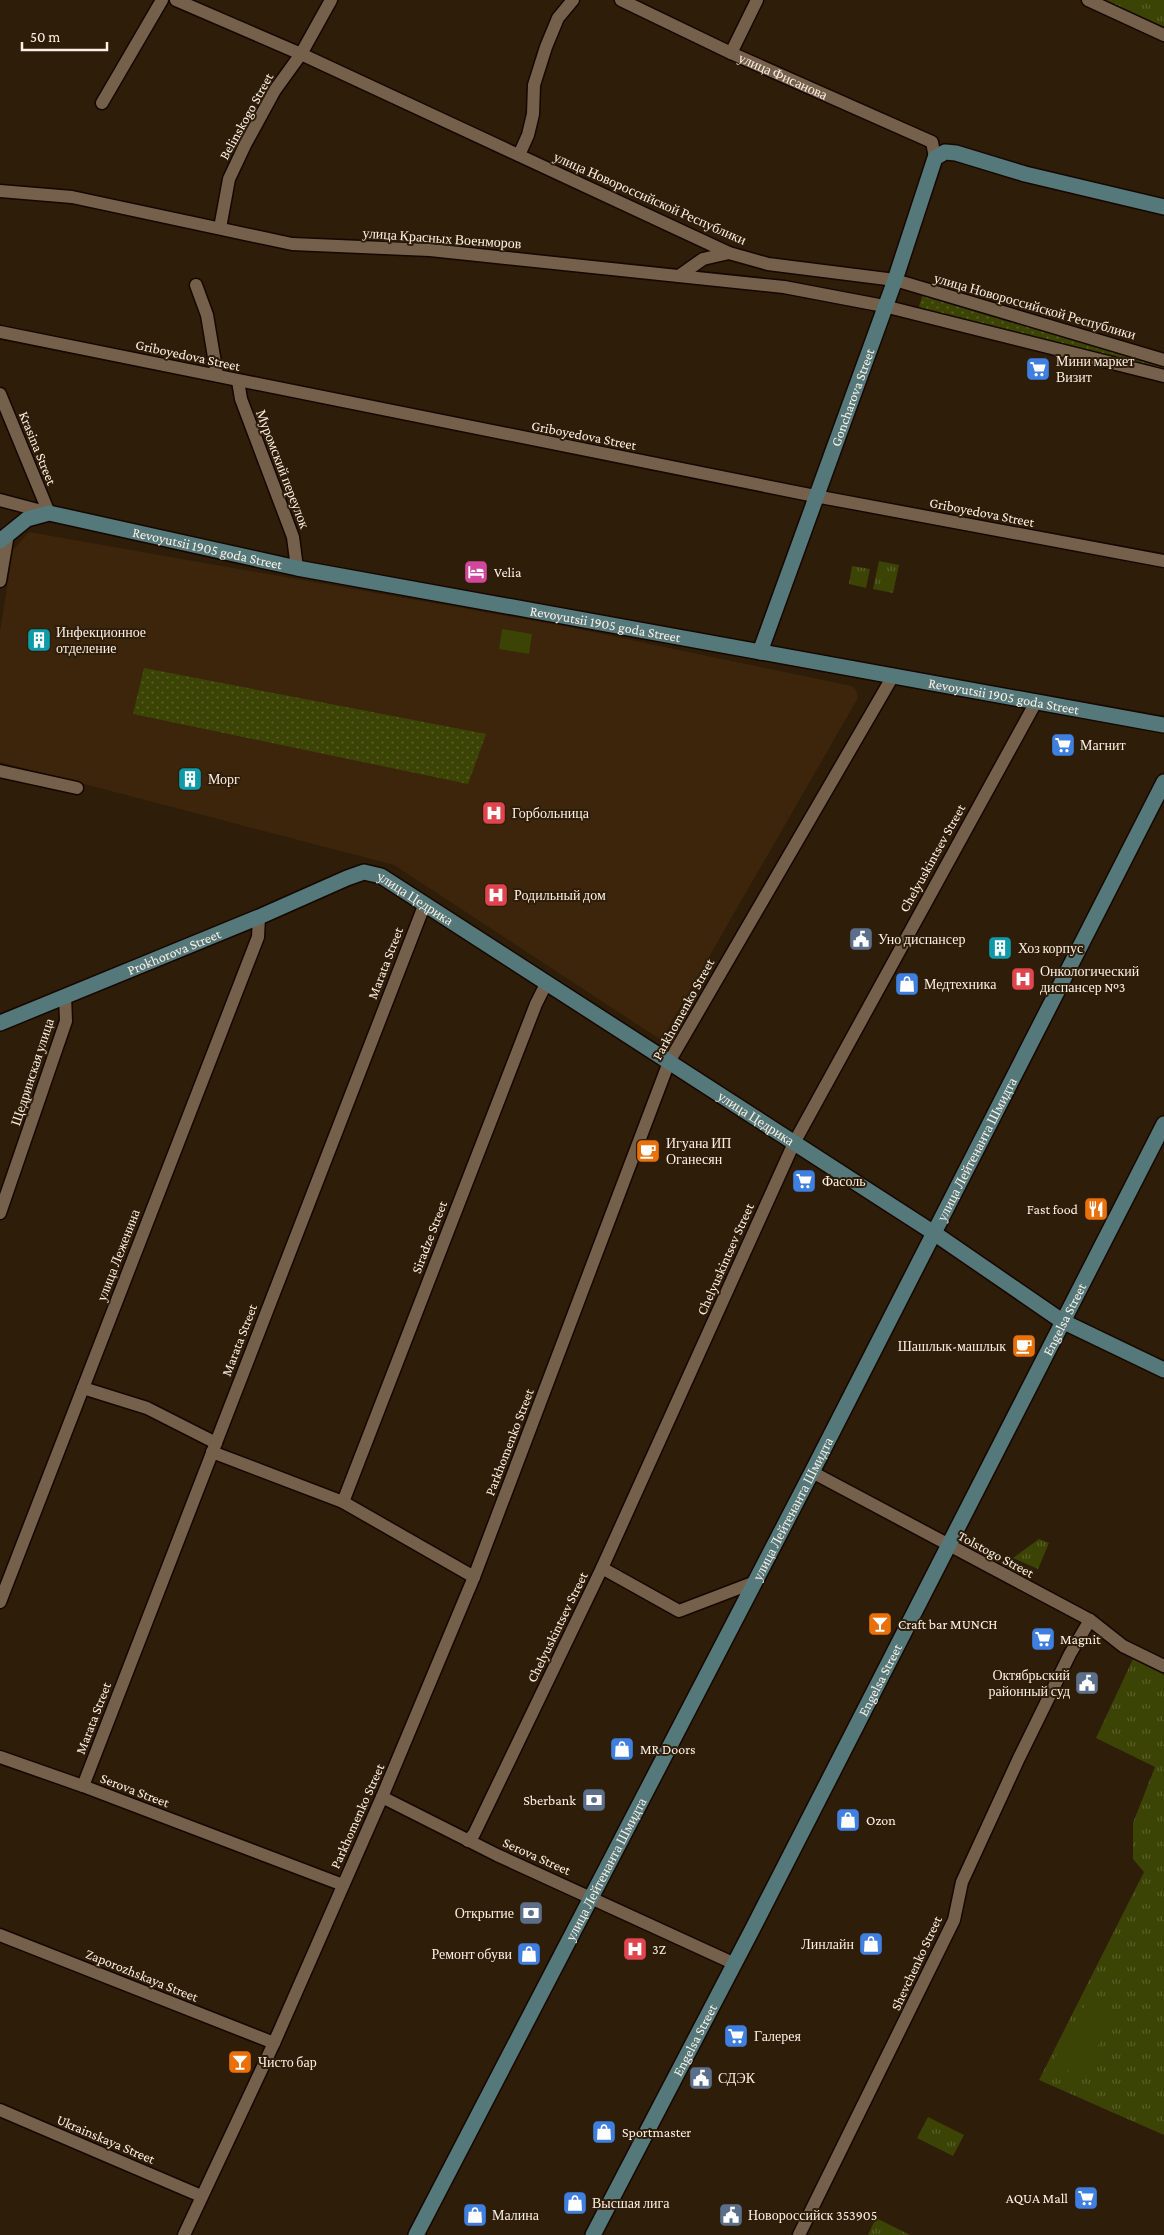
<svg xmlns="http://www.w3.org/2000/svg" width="1164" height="2235" viewBox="0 0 1164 2235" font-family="'Crimson Pro',serif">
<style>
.built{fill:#3c250b}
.grass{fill:url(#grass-dots)}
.park{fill:url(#park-tufts)}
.pitch{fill:#3b4405}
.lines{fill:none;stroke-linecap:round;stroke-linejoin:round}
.street-casing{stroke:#160700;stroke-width:15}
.secondary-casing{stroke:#160700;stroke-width:18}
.street{stroke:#75604b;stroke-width:12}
.secondary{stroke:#55787a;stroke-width:15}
.labels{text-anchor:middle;stroke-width:4;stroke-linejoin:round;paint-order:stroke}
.street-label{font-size:14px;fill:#fcf0e4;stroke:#2e1d09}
.poi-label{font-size:14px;fill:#fcf0e4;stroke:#2e1d09;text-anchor:start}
</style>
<defs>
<pattern id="grass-dots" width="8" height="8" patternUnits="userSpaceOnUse" patternTransform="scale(1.25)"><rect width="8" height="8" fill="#3b4405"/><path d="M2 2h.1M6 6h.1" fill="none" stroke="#585f29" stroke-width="1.8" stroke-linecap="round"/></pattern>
<pattern id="park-tufts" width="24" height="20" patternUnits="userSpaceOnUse" patternTransform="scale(1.25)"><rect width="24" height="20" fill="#3b4405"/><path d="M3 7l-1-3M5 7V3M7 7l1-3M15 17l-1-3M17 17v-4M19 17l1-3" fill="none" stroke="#585f29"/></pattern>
</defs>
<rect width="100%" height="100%" fill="#2e1d09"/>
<path class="built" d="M29,532L569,627L852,686L856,690L858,698L661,1040L394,865L0,762V631L13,550Z"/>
<g class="grass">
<path d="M923,294L1164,363V372L918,310Z"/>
<path d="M144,668L486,734L468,784L133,714Z"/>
</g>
<g class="park">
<path d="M1101,0H1164V28Z"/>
<path d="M879,561L899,565L893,593L873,589Z"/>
<path d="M852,566L870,569L866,588L849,584Z"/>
<path d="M1039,1539L1049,1543L1038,1569L1013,1558Z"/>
<path d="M1133,1659L1164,1675V2135L1039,2080L1144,1872L1133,1859V1823L1155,1767L1096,1738Z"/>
<path d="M928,2117L964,2135L953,2156L917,2138Z"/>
<path d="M876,2218L910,2235H868Z"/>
</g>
<g class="pitch">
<path d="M502,629L532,634L529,654L499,649Z"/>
<path d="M1087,2002L1114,2018L1080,2077L1053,2061Z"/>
</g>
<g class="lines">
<defs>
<g id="street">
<path d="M176,0L301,54L729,253L768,264L895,280L1164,360"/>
<path id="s1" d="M621,0L731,53L932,142L935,158"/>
<path d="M1088,0L1164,35"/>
<path d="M731,53L757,0"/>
<path d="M102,103L162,0"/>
<path d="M519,155L528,135L533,114L534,85L546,47L558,18L573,0"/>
<path d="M0,191L72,197L292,244L430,250L784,287L884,306L1164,376"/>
<path d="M220,228L229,179L245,145L275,90L301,54L331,0"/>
<path d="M679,276L703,259L729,253"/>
<path d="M196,285L207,315L217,375"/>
<path d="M0,332L815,496L1164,561"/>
<path d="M238,381L241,399L293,537L297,568"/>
<path d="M0,394L49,513"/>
<path d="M0,500L49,513"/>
<path d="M0,581L8,534"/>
<path d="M0,771L77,788"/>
<path d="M0,1213L66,1021L65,996"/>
<path d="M83,1388L147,1408L216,1443"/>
<path d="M212,1452L343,1502L474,1577"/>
<path d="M812,1472L1090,1620L1123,1646L1164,1666"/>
<path d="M343,1502L536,1004L546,984"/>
<path d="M602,1568L679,1611L755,1582"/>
<path d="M0,1602L258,937L259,917"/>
<path d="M0,1757L83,1786L343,1885"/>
<path d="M83,1786L424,906"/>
<path d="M382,1797L497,1855L735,1964"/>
<path d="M468,1841L474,1834L602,1568L794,1143L1036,702"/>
<path d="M0,1935L274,2043"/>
<path d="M0,2110L201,2196"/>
<path d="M184,2235L274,2043L382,1797L474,1577L669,1062L893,676"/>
<path d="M799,2235L954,1920L962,1882L1019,1758L1070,1654L1090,1620"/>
</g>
<g id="secondary">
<path id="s2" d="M0,541L27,519L49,513L297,568L1164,725"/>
<path id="s3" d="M760,652L895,280L935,158L945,152L956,153L1025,174L1164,207"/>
<path id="s4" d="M0,1023L259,917L347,878L364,872L381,876L934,1233L1062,1321L1164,1370"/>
<path id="s5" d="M416,2235L812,1472L1164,782"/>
<path id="s6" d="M593,2235L752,1930L1164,1124"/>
</g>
</defs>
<use href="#street" class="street-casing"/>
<use href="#secondary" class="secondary-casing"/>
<use href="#street" class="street"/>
<use href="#secondary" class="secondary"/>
</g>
<defs>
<symbol id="supermarket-square" viewBox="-11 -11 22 22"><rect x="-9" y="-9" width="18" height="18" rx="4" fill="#3f7fe0" stroke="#2e1d09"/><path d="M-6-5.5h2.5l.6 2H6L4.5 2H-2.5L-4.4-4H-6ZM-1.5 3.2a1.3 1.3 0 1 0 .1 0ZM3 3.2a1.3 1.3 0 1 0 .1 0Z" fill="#fff"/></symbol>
<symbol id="hotel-square" viewBox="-11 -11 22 22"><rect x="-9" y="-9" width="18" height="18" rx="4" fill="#d1479c" stroke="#2e1d09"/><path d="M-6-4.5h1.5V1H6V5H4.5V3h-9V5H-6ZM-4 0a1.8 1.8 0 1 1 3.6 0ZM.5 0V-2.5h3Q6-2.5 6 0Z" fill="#fff"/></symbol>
<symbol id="building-square" viewBox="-11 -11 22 22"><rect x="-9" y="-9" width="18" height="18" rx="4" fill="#0f9aa8" stroke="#2e1d09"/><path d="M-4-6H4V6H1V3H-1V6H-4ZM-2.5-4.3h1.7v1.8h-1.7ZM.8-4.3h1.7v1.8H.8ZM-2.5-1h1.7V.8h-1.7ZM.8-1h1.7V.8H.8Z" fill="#fff"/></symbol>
<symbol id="hospital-square" viewBox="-11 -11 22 22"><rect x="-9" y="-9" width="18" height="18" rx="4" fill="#e0444e" stroke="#2e1d09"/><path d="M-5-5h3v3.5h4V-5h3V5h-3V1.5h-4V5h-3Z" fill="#fff"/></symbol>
<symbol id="civic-square" viewBox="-11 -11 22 22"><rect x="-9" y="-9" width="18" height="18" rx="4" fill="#5c6f8a" stroke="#2e1d09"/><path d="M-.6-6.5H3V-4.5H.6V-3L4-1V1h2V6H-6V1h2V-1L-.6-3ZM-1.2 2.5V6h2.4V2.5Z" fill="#fff"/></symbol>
<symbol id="shop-square" viewBox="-11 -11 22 22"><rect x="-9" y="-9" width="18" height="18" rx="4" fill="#3f7fe0" stroke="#2e1d09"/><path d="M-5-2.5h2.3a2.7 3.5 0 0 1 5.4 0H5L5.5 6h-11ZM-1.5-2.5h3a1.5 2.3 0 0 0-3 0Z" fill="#fff"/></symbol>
<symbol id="cafe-square" viewBox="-11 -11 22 22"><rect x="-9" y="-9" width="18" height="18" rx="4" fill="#e8710a" stroke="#2e1d09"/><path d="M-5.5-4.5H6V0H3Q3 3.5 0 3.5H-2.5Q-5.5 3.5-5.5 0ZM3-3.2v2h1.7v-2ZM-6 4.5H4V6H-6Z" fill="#fff"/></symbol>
<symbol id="restaurant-square" viewBox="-11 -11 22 22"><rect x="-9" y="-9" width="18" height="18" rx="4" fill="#e8710a" stroke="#2e1d09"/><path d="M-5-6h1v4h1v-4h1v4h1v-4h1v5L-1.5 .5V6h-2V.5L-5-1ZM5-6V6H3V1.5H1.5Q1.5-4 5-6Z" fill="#fff"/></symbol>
<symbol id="bar-square" viewBox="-11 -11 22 22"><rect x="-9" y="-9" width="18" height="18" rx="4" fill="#e8710a" stroke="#2e1d09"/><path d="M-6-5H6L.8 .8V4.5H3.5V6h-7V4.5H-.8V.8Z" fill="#fff"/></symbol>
<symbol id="bank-square" viewBox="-11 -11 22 22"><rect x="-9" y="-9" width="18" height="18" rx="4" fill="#5c6f8a" stroke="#2e1d09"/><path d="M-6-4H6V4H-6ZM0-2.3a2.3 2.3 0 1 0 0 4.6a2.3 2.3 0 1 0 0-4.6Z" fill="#fff"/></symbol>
</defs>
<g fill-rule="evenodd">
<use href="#supermarket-square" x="1024" y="355" width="28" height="28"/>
<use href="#hotel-square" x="462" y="558" width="28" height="28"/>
<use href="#building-square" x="25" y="626" width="28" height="28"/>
<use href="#supermarket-square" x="1049" y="731" width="28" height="28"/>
<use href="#building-square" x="176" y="765" width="28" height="28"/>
<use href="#hospital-square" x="480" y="799" width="28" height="28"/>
<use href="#hospital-square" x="482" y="881" width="28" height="28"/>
<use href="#civic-square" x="847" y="925" width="28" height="28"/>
<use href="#building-square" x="986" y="934" width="28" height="28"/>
<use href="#hospital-square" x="1009" y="965" width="28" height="28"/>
<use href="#shop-square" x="893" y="970" width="28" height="28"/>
<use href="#cafe-square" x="634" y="1137" width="28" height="28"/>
<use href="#supermarket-square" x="790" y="1167" width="28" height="28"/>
<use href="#restaurant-square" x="1082" y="1195" width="28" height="28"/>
<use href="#cafe-square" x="1010" y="1332" width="28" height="28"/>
<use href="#bar-square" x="866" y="1610" width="28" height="28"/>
<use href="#supermarket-square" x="1029" y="1625" width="28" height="28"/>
<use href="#civic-square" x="1073" y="1669" width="28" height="28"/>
<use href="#shop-square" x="608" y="1735" width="28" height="28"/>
<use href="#bank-square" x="580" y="1786" width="28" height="28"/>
<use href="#shop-square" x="834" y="1806" width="28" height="28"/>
<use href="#bank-square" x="517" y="1899" width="28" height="28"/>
<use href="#shop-square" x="857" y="1930" width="28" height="28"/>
<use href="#hospital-square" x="621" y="1935" width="28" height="28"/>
<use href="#shop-square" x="515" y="1940" width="28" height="28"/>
<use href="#supermarket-square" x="722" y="2022" width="28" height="28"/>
<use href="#bar-square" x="226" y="2048" width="28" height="28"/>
<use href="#civic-square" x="687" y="2064" width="28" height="28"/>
<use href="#shop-square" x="590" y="2118" width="28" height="28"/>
<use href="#supermarket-square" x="1072" y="2184" width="28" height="28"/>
<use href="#shop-square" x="561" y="2189" width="28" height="28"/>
<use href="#shop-square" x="461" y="2201" width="28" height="28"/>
<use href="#civic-square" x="717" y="2201" width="28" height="28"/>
</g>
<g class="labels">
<g class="street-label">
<text dy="5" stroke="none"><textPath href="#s1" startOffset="179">улица Фисанова</textPath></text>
<text transform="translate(246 116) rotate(-61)" y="5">Belinskogo Street</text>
<text transform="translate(650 198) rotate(24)" y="5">улица Новороссийской Республики</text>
<text transform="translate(442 238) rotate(4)" y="5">улица Красных Военморов</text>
<text transform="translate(1035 306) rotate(16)" y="5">улица Новороссийской Республики</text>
<text transform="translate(188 355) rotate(12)" y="5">Griboyedova Street</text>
<text dy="5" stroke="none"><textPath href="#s3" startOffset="271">Goncharova Street</textPath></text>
<text transform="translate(584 435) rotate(11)" y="5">Griboyedova Street</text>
<text transform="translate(38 448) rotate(68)" y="5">Krasina Street</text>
<text transform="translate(283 469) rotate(69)" y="5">Муромский переулок</text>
<text transform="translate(982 512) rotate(11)" y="5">Griboyedova Street</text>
<text dy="5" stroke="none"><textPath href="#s2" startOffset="220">Revoyutsii 1905 goda Street</textPath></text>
<text dy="5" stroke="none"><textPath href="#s2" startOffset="625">Revoyutsii 1905 goda Street</textPath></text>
<text dy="5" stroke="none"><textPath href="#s2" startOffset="1030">Revoyutsii 1905 goda Street</textPath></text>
<text transform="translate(932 858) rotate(-61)" y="5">Chelyuskintsev Street</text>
<text dy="5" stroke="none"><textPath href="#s4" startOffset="452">улица Цедрика</textPath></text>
<text dy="5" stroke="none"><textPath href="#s4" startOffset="188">Prokhorova Street</textPath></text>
<text transform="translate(385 963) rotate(-69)" y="5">Marata Street</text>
<text transform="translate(683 1009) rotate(-61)" y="5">Parkhomenko Street</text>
<text transform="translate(32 1072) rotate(-72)" y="5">Щедринская улица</text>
<text dy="5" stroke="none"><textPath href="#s4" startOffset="858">улица Цедрика</textPath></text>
<text dy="5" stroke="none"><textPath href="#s5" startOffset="1222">улица Лейтенанта Шмидта</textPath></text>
<text transform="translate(429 1237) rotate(-69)" y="5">Siradze Street</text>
<text transform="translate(118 1255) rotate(-69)" y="5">улица Леженина</text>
<text transform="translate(725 1259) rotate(-66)" y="5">Chelyuskintsev Street</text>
<text dy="5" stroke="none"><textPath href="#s6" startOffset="1030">Engelsa Street</textPath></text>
<text transform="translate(239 1340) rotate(-69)" y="5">Marata Street</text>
<text transform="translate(509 1442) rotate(-69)" y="5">Parkhomenko Street</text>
<text dy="5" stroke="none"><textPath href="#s5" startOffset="818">улица Лейтенанта Шмидта</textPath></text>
<text transform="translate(996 1554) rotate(28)" y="5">Tolstogo Street</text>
<text transform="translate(557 1627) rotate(-64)" y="5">Chelyuskintsev Street</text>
<text dy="5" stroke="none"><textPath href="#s6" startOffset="625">Engelsa Street</textPath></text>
<text transform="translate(93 1718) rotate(-69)" y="5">Marata Street</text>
<text transform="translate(135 1790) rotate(21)" y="5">Serova Street</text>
<text transform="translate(357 1816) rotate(-66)" y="5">Parkhomenko Street</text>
<text transform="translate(537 1856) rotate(24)" y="5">Serova Street</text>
<text dy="5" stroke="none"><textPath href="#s5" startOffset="412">улица Лейтенанта Шмидта</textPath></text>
<text transform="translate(916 1963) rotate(-65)" y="5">Shevchenko Street</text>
<text transform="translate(142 1975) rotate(22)" y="5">Zaporozhskaya Street</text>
<text dy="5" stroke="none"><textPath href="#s6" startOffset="220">Engelsa Street</textPath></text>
<text transform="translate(106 2139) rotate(23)" y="5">Ukrainskaya Street</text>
</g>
<g class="poi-label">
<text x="1056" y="366">Мини маркет<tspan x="1056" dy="16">Визит</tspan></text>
<text x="494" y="577">Velia</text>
<text x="56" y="637">Инфекционное<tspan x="56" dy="16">отделение</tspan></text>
<text x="1080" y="750">Магнит</text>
<text x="208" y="784">Морг</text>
<text x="512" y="818">Горбольница</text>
<text x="514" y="900">Родильный дом</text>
<text x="878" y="944">Уно диспансер</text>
<text x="1018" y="953">Хоз корпус</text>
<text x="1040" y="976">Онкологический<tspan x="1040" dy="16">диспансер №3</tspan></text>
<text x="924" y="989">Медтехника</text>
<text x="666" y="1148">Игуана ИП<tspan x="666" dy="16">Оганесян</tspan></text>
<text x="822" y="1186">Фасоль</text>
<text x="1078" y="1214" text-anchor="end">Fast food</text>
<text x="1006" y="1351" text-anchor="end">Шашлык-машлык</text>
<text x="898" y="1629">Craft bar MUNCH</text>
<text x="1060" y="1644">Magnit</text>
<text x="1070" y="1680" text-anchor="end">Октябрьский<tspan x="1070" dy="16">районный суд</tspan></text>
<text x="640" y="1754">MR Doors</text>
<text x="576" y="1805" text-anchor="end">Sberbank</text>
<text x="866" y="1825">Ozon</text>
<text x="514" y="1918" text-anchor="end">Открытие</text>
<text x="854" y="1949" text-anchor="end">Линлайн</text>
<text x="652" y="1954">3Z</text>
<text x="512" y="1959" text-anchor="end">Ремонт обуви</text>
<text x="754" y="2041">Галерея</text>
<text x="258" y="2067">Чисто бар</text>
<text x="718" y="2083">СДЭК</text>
<text x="622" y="2137">Sportmaster</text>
<text x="1068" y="2203" text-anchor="end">AQUA Mall</text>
<text x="592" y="2208">Высшая лига</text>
<text x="492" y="2220">Малина</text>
<text x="748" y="2220">Новороссийск 353905</text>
</g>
</g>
<path d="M22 42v8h85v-8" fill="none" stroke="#fcf0e4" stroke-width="2.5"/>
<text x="30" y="42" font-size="15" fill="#fcf0e4" stroke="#2e1d09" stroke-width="4" paint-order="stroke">50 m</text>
</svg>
